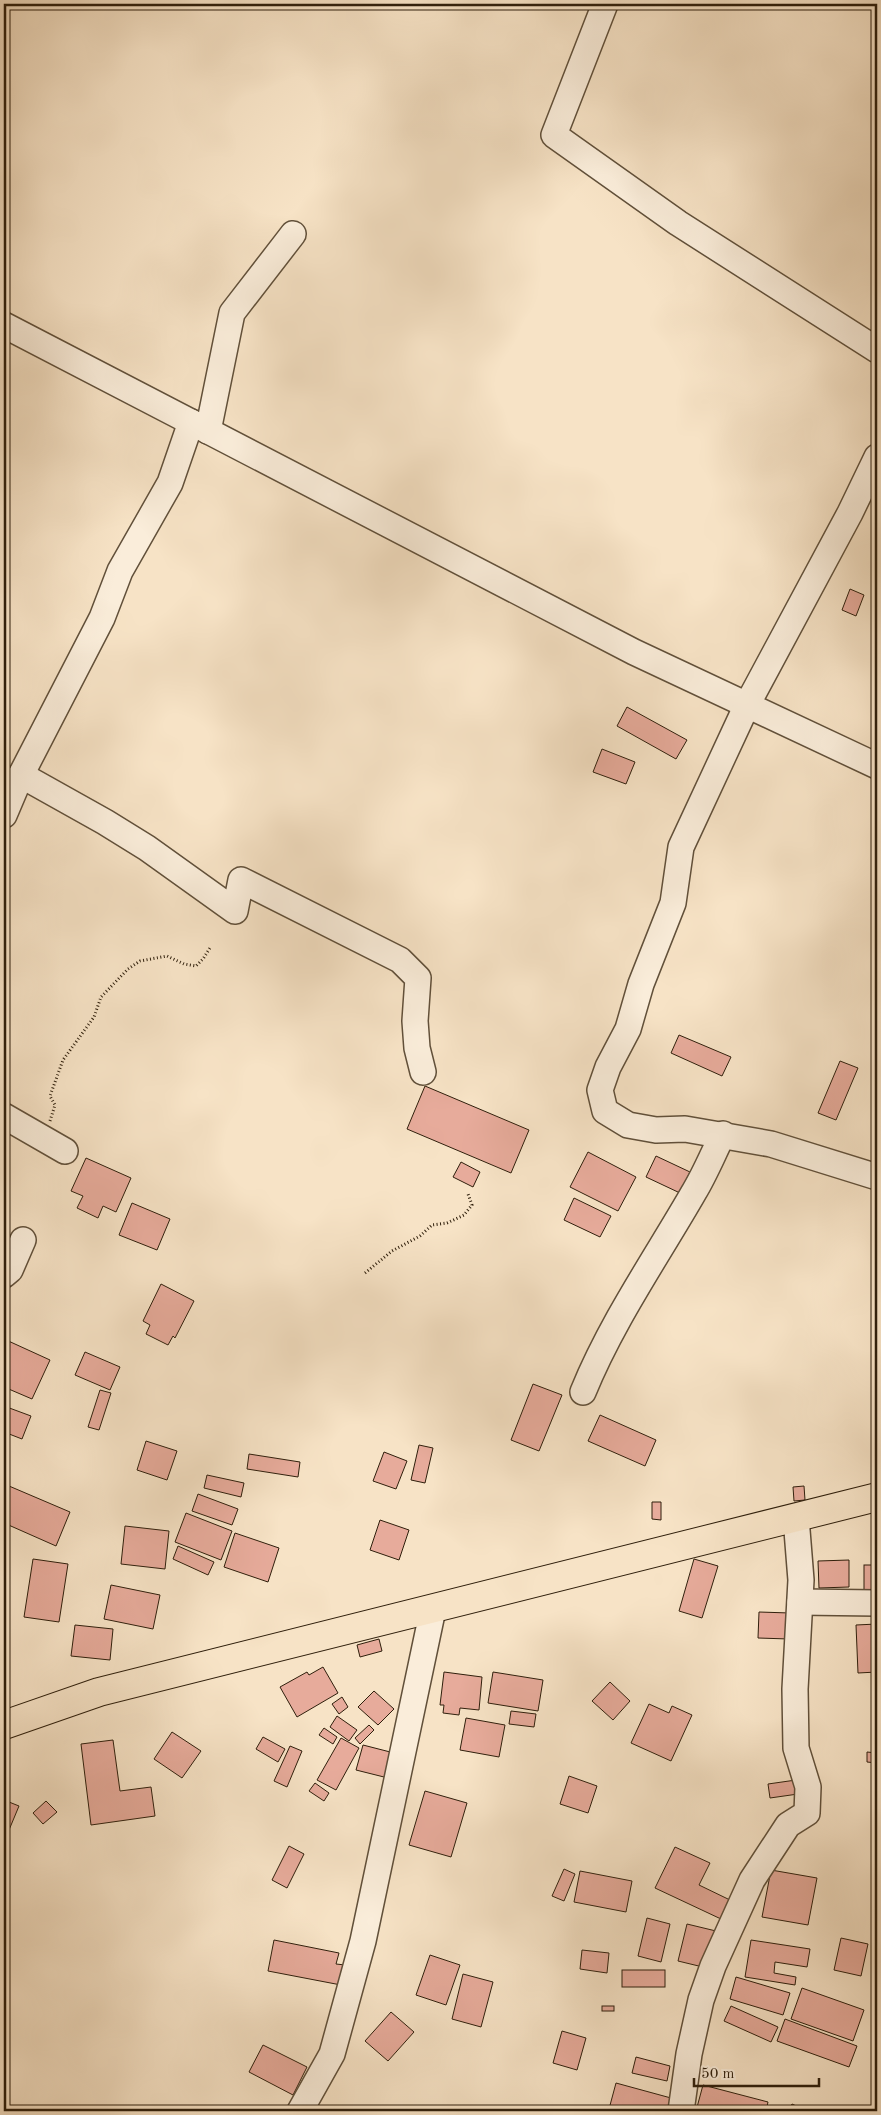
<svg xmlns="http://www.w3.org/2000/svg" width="881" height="2115" viewBox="0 0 881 2115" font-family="'Old Standard TT',serif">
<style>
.building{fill:#e7ab9b;stroke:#2f1f0c}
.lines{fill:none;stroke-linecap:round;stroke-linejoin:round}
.minor-casing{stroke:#61503a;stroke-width:28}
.major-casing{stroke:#2f1f0c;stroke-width:30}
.path{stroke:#2f1f0c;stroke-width:3;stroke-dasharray:1 2.5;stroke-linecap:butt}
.minor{stroke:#faedda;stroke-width:25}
.major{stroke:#f7e3c6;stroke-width:28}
</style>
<rect width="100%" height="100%" fill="#f7e3c6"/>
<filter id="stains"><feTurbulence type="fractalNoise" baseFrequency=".004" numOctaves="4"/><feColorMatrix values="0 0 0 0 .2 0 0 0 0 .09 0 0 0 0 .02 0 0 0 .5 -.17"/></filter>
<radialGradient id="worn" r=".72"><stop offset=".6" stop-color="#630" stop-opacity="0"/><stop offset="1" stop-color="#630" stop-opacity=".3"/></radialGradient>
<g class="building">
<path d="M850,589L864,595L856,616L842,610Z"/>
<path d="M627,707L687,740L676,759L617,726Z"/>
<path d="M602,749L635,762L626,784L593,772Z"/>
<path d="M679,1035L731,1057L722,1076L671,1053Z"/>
<path d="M840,1061L858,1068L836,1120L818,1113Z"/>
<path d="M425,1086L529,1130L511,1173L407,1129Z"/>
<path d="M588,1152L636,1177L618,1211L570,1187Z"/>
<path d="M656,1156L690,1172L680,1193L646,1177Z"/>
<path d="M86,1158L131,1178L116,1212L103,1206L98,1218L77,1208L83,1196L71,1191Z"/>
<path d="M461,1162L480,1172L473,1187L453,1177Z"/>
<path d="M574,1198L611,1216L600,1237L564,1220Z"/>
<path d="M132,1203L170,1219L157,1250L119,1235Z"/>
<path d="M161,1284L194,1301L175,1338L173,1336L168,1345L146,1334L150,1325L143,1321Z"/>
<path d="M4,1339L50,1360L32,1399L4,1387Z"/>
<path d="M85,1352L120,1367L110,1390L75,1375Z"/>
<path d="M533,1384L562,1395L539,1451L511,1440Z"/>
<path d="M100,1390L111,1393L99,1430L88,1427Z"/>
<path d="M4,1406L31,1416L22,1439L4,1432Z"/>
<path d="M600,1415L656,1440L645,1466L588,1441Z"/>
<path d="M146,1441L177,1451L167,1480L137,1470Z"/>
<path d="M419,1445L433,1448L425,1483L411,1480Z"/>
<path d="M384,1452L407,1461L396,1489L373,1481Z"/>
<path d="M249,1454L300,1462L298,1477L247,1469Z"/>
<path d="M207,1475L244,1483L241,1497L204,1488Z"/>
<path d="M9,1486L70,1512L56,1546L4,1523V1499Z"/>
<path d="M804,1486L805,1500L794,1501L793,1487Z"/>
<path d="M198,1494L238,1509L232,1525L192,1511Z"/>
<path d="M652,1502H661V1520L652,1519Z"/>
<path d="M186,1513L232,1531L221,1560L175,1542Z"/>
<path d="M380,1520L409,1530L399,1560L370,1550Z"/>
<path d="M125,1526L169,1531L165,1569L121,1564Z"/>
<path d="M235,1533L279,1548L268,1582L224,1567Z"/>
<path d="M178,1546L214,1562L208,1575L173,1559Z"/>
<path d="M33,1559L68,1564L59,1622L24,1617Z"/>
<path d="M694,1559L718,1566L702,1618L679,1611Z"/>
<path d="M849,1560V1587L819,1588L818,1561Z"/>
<rect x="864" y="1565" width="13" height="26"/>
<path d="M111,1585L160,1595L153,1629L104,1619Z"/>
<path d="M759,1612L790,1613L789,1639L758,1638Z"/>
<path d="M877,1624V1672L858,1673L856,1625Z"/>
<path d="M75,1625L113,1629L110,1660L71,1656Z"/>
<path d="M379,1639L382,1651L360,1657L357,1645Z"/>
<path d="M323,1667L338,1693L297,1717L280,1687L307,1672L309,1675Z"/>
<path d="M444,1672L482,1677L479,1710L460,1708L459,1715L443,1713L444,1705H440Z"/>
<path d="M493,1672L543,1680L538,1711L488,1703Z"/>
<path d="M610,1682L630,1701L613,1720L592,1701Z"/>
<path d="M374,1691L394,1709L378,1725L358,1707Z"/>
<path d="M342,1697L348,1707L339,1714L332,1704Z"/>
<path d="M649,1704L669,1713L672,1706L692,1715L671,1761L631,1743Z"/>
<path d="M511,1711L536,1714L534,1727L509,1724Z"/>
<path d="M337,1716L357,1730L349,1741L330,1727Z"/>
<path d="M466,1718L505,1725L499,1757L460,1750Z"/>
<path d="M369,1725L374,1730L360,1744L355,1738Z"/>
<path d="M324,1728L337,1737L333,1744L319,1735Z"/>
<path d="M172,1732L201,1751L182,1778L154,1759Z"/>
<path d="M263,1737L285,1749L278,1762L256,1749Z"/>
<path d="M341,1738L359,1748L336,1790L317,1780Z"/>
<path d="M113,1740L120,1791L151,1787L155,1816L91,1825L81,1744Z"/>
<path d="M363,1745L398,1754L392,1779L356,1770Z"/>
<path d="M290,1746L302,1751L287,1787L274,1781Z"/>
<path d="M867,1752L877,1753V1763L867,1762Z"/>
<path d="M569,1776L597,1786L588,1813L560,1804Z"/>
<path d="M796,1780L798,1794L770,1798L768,1784Z"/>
<path d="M315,1783L329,1793L324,1801L309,1791Z"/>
<path d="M425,1791L467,1803L451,1857L409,1845Z"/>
<path d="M4,1800L19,1806L4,1842Z"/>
<path d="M46,1801L57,1812L43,1824L33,1813Z"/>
<path d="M289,1846L304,1854L287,1888L272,1880Z"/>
<path d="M675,1847L710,1863L699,1885L730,1900L721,1919L655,1888Z"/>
<path d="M564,1869L575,1874L564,1901L552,1896Z"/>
<path d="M771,1870L817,1878L808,1925L762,1917Z"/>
<path d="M580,1871L632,1881L626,1912L574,1902Z"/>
<path d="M647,1918L670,1924L661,1962L638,1956Z"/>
<path d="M687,1924L716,1931L707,1968L678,1961Z"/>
<path d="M841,1938L868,1944L861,1976L834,1970Z"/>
<path d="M274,1940L339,1953L336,1964L345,1965L341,1985L268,1971Z"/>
<path d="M751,1940L810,1949L807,1967L775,1962L774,1973L796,1977L795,1985L745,1977Z"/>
<path d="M582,1950L609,1953L607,1973L580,1969Z"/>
<path d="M430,1955L460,1965L446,2005L416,1995Z"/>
<rect x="622" y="1970" width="43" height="17"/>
<path d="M463,1974L493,1982L481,2027L452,2019Z"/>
<path d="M736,1977L790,1993L783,2015L730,1999Z"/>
<path d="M802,1988L864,2010L853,2041L791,2019Z"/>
<rect x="602" y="2006" width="12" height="5"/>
<path d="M731,2006L778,2027L771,2042L724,2021Z"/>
<path d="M391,2012L414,2032L388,2061L365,2041Z"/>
<path d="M785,2019L857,2046L849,2067L777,2041Z"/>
<path d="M562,2031L586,2038L577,2070L553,2063Z"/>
<path d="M263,2045L307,2067L293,2095L249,2072Z"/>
<path d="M636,2057L670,2066L667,2081L632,2073Z"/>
<path d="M616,2083L671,2098L668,2111H615L609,2109Z"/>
<path d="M703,2085L768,2102L766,2111H696Z"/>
<path d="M792,2104L807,2111H788Z"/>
</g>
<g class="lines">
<defs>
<g id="minor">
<path d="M605,4L554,135L678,223L877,350"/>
<path d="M4,325L634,652L877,766"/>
<path d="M208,431L232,313L293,234"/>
<path d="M877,457L850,513L747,705L681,847L673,903L641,984L628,1029L608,1067L600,1090L605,1111L628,1125L656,1130L685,1129L771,1144L877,1177"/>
<path d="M21,775L105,822L147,848L235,911L241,880L400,960L418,978L415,1021L417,1048L423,1072"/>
<path d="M4,815L21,775L102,618L120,571L170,483L191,422"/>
<path d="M4,1116L65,1151"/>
<path d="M4,1275L10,1270L23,1240"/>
<path d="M583,1392C612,1321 656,1258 694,1192C705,1174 713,1154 723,1134"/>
<path d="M800,1602L877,1603"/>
<path d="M300,2111L332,2054L363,1941L433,1609"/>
<path d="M681,2111L689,2054L701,2000L713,1966L752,1880L788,1825L807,1813L808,1787L796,1748L795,1689L801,1580L796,1518"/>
</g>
<path id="major" d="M4,1725L99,1692L877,1497"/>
</defs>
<use href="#minor" class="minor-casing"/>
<use href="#major" class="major-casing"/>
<g class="path">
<path d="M50,1121L55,1105L50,1096L63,1060L94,1017L101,997L128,969L140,961L167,956L184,964L196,966L203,959L210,948"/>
<path d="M365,1273L392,1251L420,1236L432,1225L447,1223L464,1215L472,1205L468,1194"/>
</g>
<use href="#minor" class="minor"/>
<use href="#major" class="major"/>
</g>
<rect width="881" height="2115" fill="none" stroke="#f7e3c6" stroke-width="20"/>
<rect x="5" y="5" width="871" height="2105" fill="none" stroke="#2f1f0c" stroke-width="2.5"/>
<rect x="10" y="10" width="861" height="2095" fill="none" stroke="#2f1f0c"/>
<path d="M694 2078v8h125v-8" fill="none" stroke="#2f1f0c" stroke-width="2.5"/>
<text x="701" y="2078" font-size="15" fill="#2f1f0c" stroke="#faedda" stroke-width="4" paint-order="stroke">50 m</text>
<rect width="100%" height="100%" filter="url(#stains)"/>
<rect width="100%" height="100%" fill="url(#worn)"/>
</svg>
